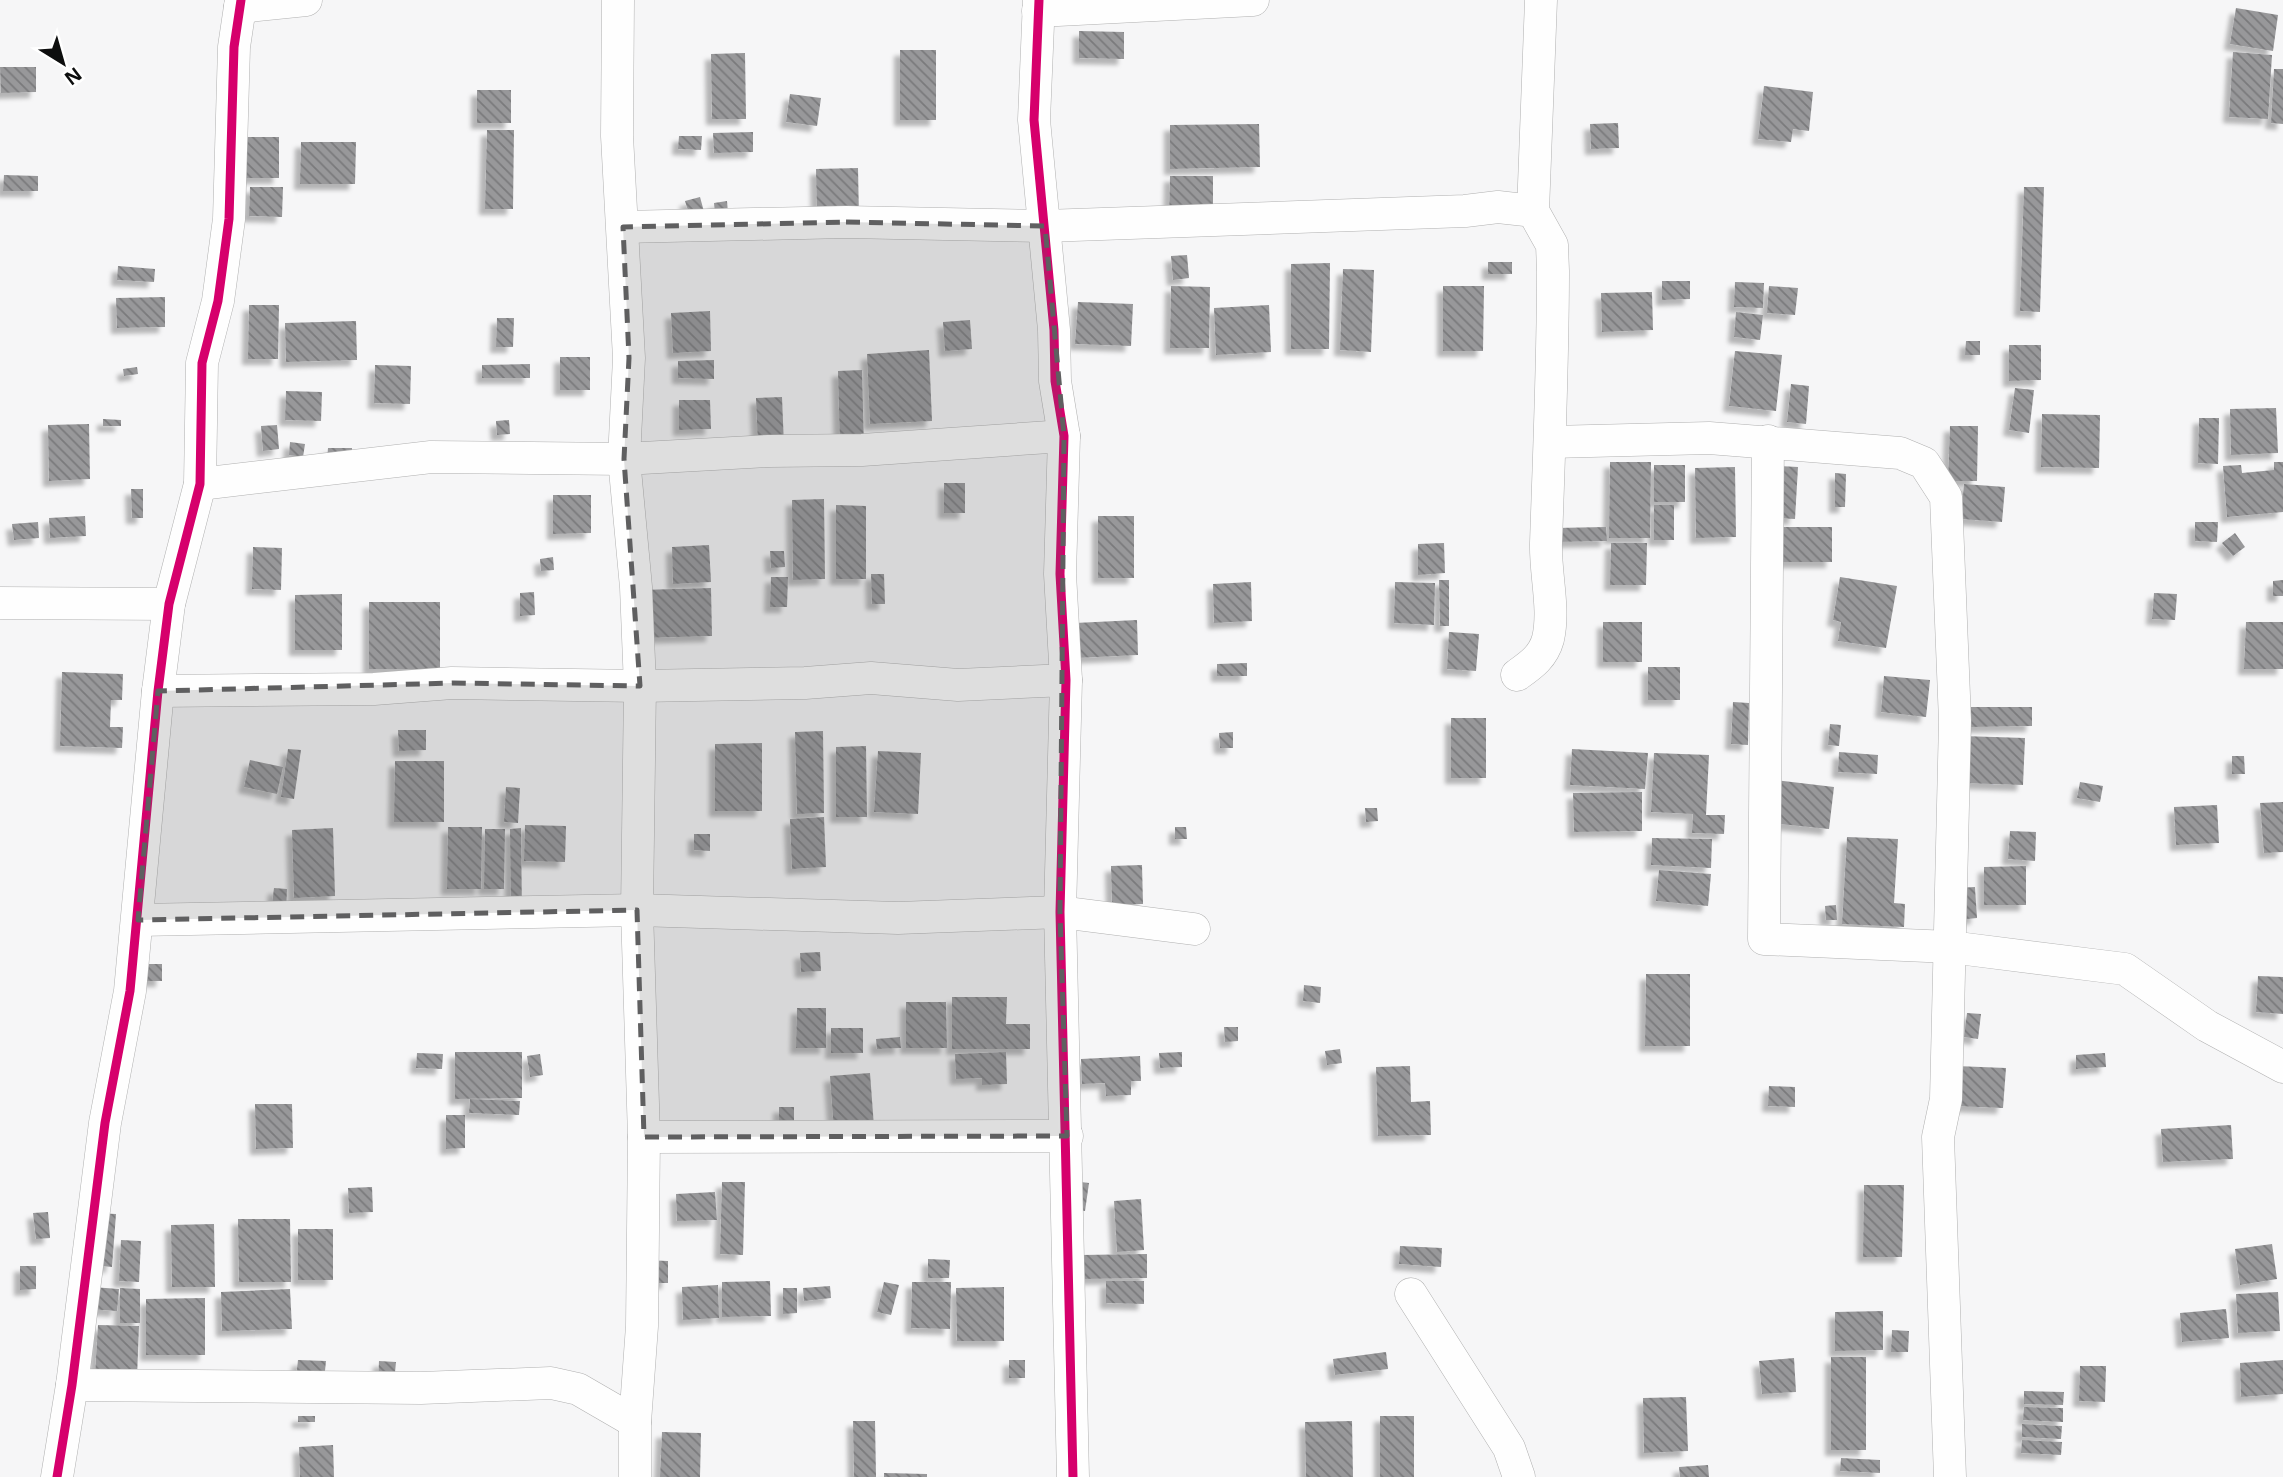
<svg xmlns="http://www.w3.org/2000/svg" width="2283" height="1477" viewBox="0 0 2283 1477" font-family="'Open Sans',sans-serif">
<style>
.building{fill:url(#building-back-hatch);filter:url(#shadow)}
.lines{fill:none;stroke-linecap:round;stroke-linejoin:round}
.minor-casing{stroke:#b0b0b0;stroke-width:33}
.minor{stroke:#fefefe;stroke-width:32}
.cycleway-casing{stroke:#fff;stroke-width:13}
.cycleway{stroke:#d6006c;stroke-width:9}
.marked{fill:#5f5f60;fill-opacity:0.2;stroke:#5f5f60;stroke-width:5;stroke-dasharray:14 9;stroke-linejoin:round}
</style>
<defs>
<pattern id="building-back-hatch" width="6" height="6" patternUnits="userSpaceOnUse" patternTransform="scale(1.75)"><rect width="6" height="6" fill="#98989a"/><path d="M-1 5l2 2M0 0l6 6M5-1l2 2" fill="none" stroke="#7a7a7c"/></pattern>
<filter id="shadow"><feDropShadow dx="-6" dy="6" stdDeviation="2" flood-color="#0004"/></filter>
</defs>
<rect width="100%" height="100%" fill="#f6f6f7"/>
<g class="building">
<path d="M2236,8L2278,15L2273,51L2230,44Z"/>
<path d="M1079,31L1124,32V59L1079,58Z"/>
<rect x="900" y="50" width="36" height="70"/>
<path d="M2233,52L2272,55L2268,119L2229,117Z"/>
<path d="M745,53L746,119H712L711,54Z"/>
<path d="M0,67H36V92L1,93Z"/>
<path d="M2274,69H2283V124L2271,123Z"/>
<path d="M1764,86L1813,92L1809,131L1793,129L1791,142L1758,139Z"/>
<rect x="477" y="90" width="34" height="33"/>
<path d="M790,94L821,98L817,126L786,122Z"/>
<path d="M1618,123L1619,148L1591,149L1590,124Z"/>
<path d="M1259,124L1260,167L1170,169V125Z"/>
<path d="M487,130H514L513,209H485Z"/>
<path d="M753,132V152L714,153L713,133Z"/>
<path d="M679,136H702L701,150L678,149Z"/>
<rect x="237" y="137" width="42" height="41"/>
<path d="M301,142H356L355,184H300Z"/>
<path d="M858,168L859,218L817,219L816,169Z"/>
<path d="M4,175L38,176V191H3Z"/>
<path d="M1170,176H1213V218L1169,217Z"/>
<path d="M250,187H283L282,217L249,216Z"/>
<path d="M2024,187H2044L2040,312L2020,311Z"/>
<path d="M700,197L706,219L692,223L685,201Z"/>
<path d="M727,201L728,213L715,214L714,203Z"/>
<path d="M1187,255L1189,278L1173,280L1171,256Z"/>
<rect x="1488" y="262" width="24" height="12"/>
<path d="M1330,263L1329,349H1291V264Z"/>
<path d="M118,266L155,269L154,282L117,280Z"/>
<path d="M1343,269L1374,270L1371,352L1340,350Z"/>
<path d="M1662,281H1690V299L1662,300Z"/>
<path d="M1735,282L1764,283L1763,308L1734,307Z"/>
<path d="M1171,286L1210,287L1209,348H1170Z"/>
<path d="M1443,286H1484L1483,351H1443Z"/>
<path d="M1769,286L1798,288L1795,315L1767,313Z"/>
<path d="M1652,292L1653,330L1602,332L1601,293Z"/>
<path d="M165,297V327L117,328L116,298Z"/>
<path d="M1078,302L1133,304L1131,346L1075,344Z"/>
<path d="M249,305H279L278,359H248Z"/>
<path d="M1269,305L1271,352L1216,355L1214,308Z"/>
<path d="M710,311L711,351L673,353L671,313Z"/>
<path d="M1736,312L1763,315L1760,340L1734,337Z"/>
<path d="M497,318H514L513,347H496Z"/>
<path d="M970,320L972,349L945,351L943,322Z"/>
<path d="M356,321L357,360L286,362L285,323Z"/>
<path d="M1966,341H1980V355H1965Z"/>
<path d="M2009,345H2041V380L2009,381Z"/>
<path d="M929,350L932,421L870,424L867,354Z"/>
<path d="M1735,351L1782,355L1776,411L1729,406Z"/>
<rect x="560" y="357" width="30" height="33"/>
<path d="M714,360V379L678,378V361Z"/>
<path d="M530,364V378H482V365Z"/>
<path d="M375,365L411,366L410,404L374,403Z"/>
<path d="M137,367L138,374L124,376L123,369Z"/>
<path d="M862,370L864,447L840,448L838,371Z"/>
<path d="M1791,384L1809,386L1806,424L1787,422Z"/>
<path d="M2015,388L2034,390L2029,433L2009,430Z"/>
<path d="M286,391L322,392L321,421L285,420Z"/>
<path d="M782,397L784,446L758,447L756,398Z"/>
<path d="M679,400H710L711,429L679,430Z"/>
<path d="M2276,408L2278,453L2231,455L2230,409Z"/>
<path d="M2042,414L2100,415L2099,468L2041,467Z"/>
<path d="M2199,418H2219L2218,464L2198,463Z"/>
<path d="M103,419L121,420V426H103Z"/>
<path d="M509,420L510,434L497,435L496,421Z"/>
<path d="M89,424L90,479L49,481L48,425Z"/>
<path d="M277,425L279,449L263,451L261,426Z"/>
<path d="M1950,426H1978L1977,481H1948Z"/>
<path d="M290,442L305,444L303,457L289,455Z"/>
<path d="M328,448H352V460H327Z"/>
<path d="M1610,462H1651L1650,538H1609Z"/>
<path d="M2274,462H2283V512L2227,517L2223,466L2241,465L2242,473L2274,470Z"/>
<rect x="1654" y="465" width="31" height="37"/>
<path d="M1779,466L1798,467L1795,519L1776,518Z"/>
<path d="M1735,467L1736,537L1696,538L1695,468Z"/>
<path d="M1835,473L1846,474L1845,507H1835Z"/>
<rect x="944" y="483" width="21" height="30"/>
<path d="M1964,484L2005,487L2002,522L1961,519Z"/>
<path d="M131,489H143V518H132Z"/>
<path d="M553,495H591V533L553,534Z"/>
<path d="M824,499L825,579L793,580L792,500Z"/>
<path d="M836,505L866,506V579H836Z"/>
<rect x="1654" y="505" width="20" height="35"/>
<path d="M85,516L86,536L50,538L49,518Z"/>
<rect x="1098" y="516" width="36" height="62"/>
<path d="M38,522L39,538L14,540L12,524Z"/>
<path d="M2195,522H2218L2217,542L2195,541Z"/>
<path d="M1606,527L1607,541L1555,542V528Z"/>
<path d="M1778,527H1832V562H1777Z"/>
<path d="M2235,533L2245,547L2233,556L2222,543Z"/>
<path d="M1444,543L1445,573L1418,575V544Z"/>
<path d="M1611,543H1647L1646,585H1610Z"/>
<path d="M709,545L711,582L673,584L672,547Z"/>
<path d="M253,547L282,548L281,590L252,589Z"/>
<path d="M770,551H784L785,567L771,568Z"/>
<path d="M553,557L554,570L541,571L540,559Z"/>
<path d="M871,574H884L885,604H872Z"/>
<path d="M771,577H788L787,607H770Z"/>
<path d="M1840,577L1897,586L1886,648L1838,641L1841,622L1833,620Z"/>
<path d="M1439,580H1449V626H1440Z"/>
<path d="M2283,580V596H2273V581Z"/>
<path d="M1251,582L1252,621L1214,623L1213,584Z"/>
<path d="M1395,582L1435,583L1434,625L1394,623Z"/>
<path d="M711,588L712,636L641,638L640,590Z"/>
<path d="M534,592L535,615L520,616V593Z"/>
<path d="M2154,593L2177,594L2175,620L2152,619Z"/>
<path d="M342,594V650H295V595Z"/>
<rect x="369" y="602" width="71" height="67"/>
<path d="M1137,620L1138,655L1076,658L1075,623Z"/>
<rect x="1603" y="622" width="39" height="40"/>
<path d="M2246,622H2283V669H2244Z"/>
<path d="M1449,632L1479,634L1476,671L1447,669Z"/>
<path d="M1247,663V676H1217V664Z"/>
<rect x="1648" y="667" width="32" height="33"/>
<path d="M62,672L123,674L122,700H111L110,727H123L122,748L60,746Z"/>
<path d="M1884,676L1930,680L1926,717L1881,712Z"/>
<path d="M1733,702L1749,703L1748,745L1731,744Z"/>
<path d="M1971,707H2032V726L1971,727Z"/>
<rect x="1451" y="718" width="35" height="60"/>
<path d="M1830,724L1841,725L1839,746L1828,745Z"/>
<path d="M398,730H426V750L399,751Z"/>
<path d="M823,731L824,813L797,814L795,732Z"/>
<path d="M1233,732V748H1220L1219,733Z"/>
<path d="M1963,736L2025,738L2023,785L1962,783Z"/>
<path d="M762,743V811H715V744Z"/>
<path d="M866,746L867,817H836V747Z"/>
<path d="M288,749L301,750L294,799L281,797Z"/>
<path d="M1572,749L1648,753L1645,789L1570,785Z"/>
<path d="M878,751L921,753L918,814L874,812Z"/>
<path d="M1839,752L1878,755L1877,774L1838,772Z"/>
<path d="M1654,753L1709,755L1706,815H1725L1724,834L1692,833L1693,814L1651,812Z"/>
<path d="M2232,756H2244L2245,774H2232Z"/>
<path d="M250,760L283,767L277,794L244,787Z"/>
<path d="M395,761H444V822H394Z"/>
<path d="M1775,780L1834,787L1829,829L1770,823Z"/>
<path d="M2080,782L2103,786L2100,802L2077,798Z"/>
<path d="M506,787L520,788L518,823L504,822Z"/>
<path d="M1642,792V831L1574,832L1573,793Z"/>
<path d="M2283,802V852L2264,853L2260,803Z"/>
<path d="M2217,805L2219,843L2176,845L2174,807Z"/>
<path d="M1365,808H1377L1378,821L1366,822Z"/>
<path d="M824,817L826,867L792,869L790,819Z"/>
<path d="M525,825L566,826L565,862L524,861Z"/>
<path d="M448,827H482L481,889H447Z"/>
<path d="M1175,827H1186L1187,839H1175Z"/>
<path d="M333,828L335,896L294,898L292,830Z"/>
<path d="M521,828L522,915H511L510,829Z"/>
<path d="M485,829H505L504,889H484Z"/>
<path d="M2010,831L2036,832L2035,861L2008,859Z"/>
<path d="M694,834H710V851L694,850Z"/>
<path d="M1847,837L1898,839L1894,903L1905,904L1904,927L1842,924Z"/>
<path d="M1652,838L1712,839L1711,868L1651,865Z"/>
<path d="M1142,865L1143,904H1112L1111,866Z"/>
<path d="M2026,866V905H1984V867Z"/>
<path d="M1659,870L1711,874L1708,906L1656,901Z"/>
<path d="M1975,887L1977,918L1957,920L1956,888Z"/>
<path d="M274,888L287,889L286,914L271,913Z"/>
<path d="M1836,905L1837,920H1826L1825,906Z"/>
<path d="M820,952L821,971L801,972L800,953Z"/>
<rect x="134" y="964" width="28" height="17"/>
<path d="M1646,974H1690V1046H1645Z"/>
<path d="M2258,976L2283,977V1014L2256,1012Z"/>
<path d="M1304,985L1321,987L1320,1003L1303,1001Z"/>
<path d="M952,997H1007L1006,1024H1030V1049H952Z"/>
<path d="M906,1002H946L947,1048H906Z"/>
<path d="M797,1008H826V1048H796Z"/>
<path d="M1967,1013L1981,1014L1978,1039L1964,1037Z"/>
<path d="M1224,1027H1238V1041L1225,1042Z"/>
<rect x="831" y="1028" width="32" height="25"/>
<path d="M900,1037L901,1048L877,1049L876,1039Z"/>
<path d="M1340,1049L1342,1063L1327,1065L1325,1051Z"/>
<path d="M455,1052H522V1098L455,1099Z"/>
<path d="M1006,1052L1007,1084L982,1085V1078L956,1079L955,1054Z"/>
<path d="M1182,1052V1067L1160,1068L1159,1053Z"/>
<path d="M417,1053L443,1054L442,1069L416,1068Z"/>
<path d="M2105,1053L2106,1067L2076,1069V1055Z"/>
<path d="M540,1054L543,1075L530,1077L527,1056Z"/>
<path d="M1140,1056L1141,1081H1131V1095L1106,1096L1105,1083L1082,1084L1081,1059Z"/>
<path d="M1410,1066L1411,1102L1430,1101L1431,1135L1378,1136L1376,1067Z"/>
<path d="M1956,1066L2006,1068L2003,1108L1954,1106Z"/>
<path d="M870,1073L874,1127L834,1131L830,1076Z"/>
<path d="M1769,1086L1795,1087V1107L1768,1106Z"/>
<path d="M470,1099L520,1101L519,1115L469,1113Z"/>
<path d="M255,1104H292L293,1148L256,1149Z"/>
<rect x="779" y="1107" width="15" height="23"/>
<path d="M446,1115H465V1148L446,1149Z"/>
<path d="M2231,1125L2233,1159L2163,1162L2161,1129Z"/>
<path d="M1073,1181L1089,1183L1085,1211L1070,1209Z"/>
<path d="M722,1182H745L743,1255L720,1254Z"/>
<path d="M1864,1185H1904L1902,1257H1863Z"/>
<path d="M372,1187L373,1212L349,1213L348,1188Z"/>
<path d="M715,1192L717,1220L677,1221L676,1194Z"/>
<path d="M1141,1199L1144,1250L1117,1252L1114,1201Z"/>
<path d="M48,1212L50,1238L36,1239L33,1213Z"/>
<path d="M95,1213L116,1214L112,1267L91,1265Z"/>
<path d="M238,1219H290L291,1282H239Z"/>
<path d="M214,1224L215,1287H172L171,1225Z"/>
<rect x="298" y="1229" width="35" height="51"/>
<path d="M121,1240L141,1241L139,1282L119,1281Z"/>
<path d="M2272,1244L2277,1279L2240,1285L2235,1249Z"/>
<path d="M1400,1246L1442,1248L1441,1267L1399,1264Z"/>
<path d="M1147,1254V1278L1081,1279V1255Z"/>
<path d="M928,1259L950,1260L949,1278H928Z"/>
<path d="M644,1260L668,1261V1283H644Z"/>
<path d="M20,1266H36V1289L20,1290Z"/>
<path d="M770,1281L771,1316L722,1317V1282Z"/>
<path d="M1106,1281H1144V1304L1106,1303Z"/>
<path d="M884,1282L899,1285L891,1315L877,1312Z"/>
<path d="M912,1282H951L950,1329L911,1328Z"/>
<path d="M718,1285L719,1318L683,1320L682,1287Z"/>
<path d="M830,1286L831,1298L804,1301L803,1288Z"/>
<path d="M92,1287L119,1289L117,1311L89,1309Z"/>
<path d="M1004,1287V1341H957L956,1288Z"/>
<path d="M120,1288L140,1289V1323H120Z"/>
<path d="M783,1288H797V1313L783,1314Z"/>
<path d="M290,1289L292,1329L222,1331L221,1292Z"/>
<path d="M2278,1292L2280,1331L2238,1333L2236,1294Z"/>
<path d="M205,1298V1355H146V1299Z"/>
<path d="M2226,1309L2229,1338L2182,1342L2180,1313Z"/>
<path d="M1883,1311V1350L1835,1351V1312Z"/>
<path d="M98,1325L139,1326L137,1377L95,1375Z"/>
<path d="M1892,1330L1909,1331L1908,1352H1891Z"/>
<path d="M1386,1352L1388,1369L1335,1375L1333,1359Z"/>
<rect x="1831" y="1357" width="35" height="93"/>
<path d="M1794,1358L1796,1392L1762,1394L1759,1361Z"/>
<path d="M298,1360L326,1361L324,1380L296,1378Z"/>
<rect x="1009" y="1360" width="16" height="18"/>
<path d="M2283,1360V1394L2241,1397L2240,1363Z"/>
<path d="M379,1361L396,1362L394,1383L378,1382Z"/>
<path d="M2080,1366H2106L2105,1402L2079,1401Z"/>
<path d="M2024,1391L2064,1392L2063,1405L2024,1404Z"/>
<path d="M1686,1397L1688,1451L1644,1453L1643,1398Z"/>
<path d="M2024,1407L2063,1408V1422L2023,1420Z"/>
<rect x="298" y="1416" width="17" height="6"/>
<rect x="1380" y="1416" width="34" height="61"/>
<path d="M853,1421H875L876,1477H854Z"/>
<path d="M1352,1421L1353,1477H1306L1305,1422Z"/>
<path d="M2022,1424L2062,1426L2061,1439L2022,1437Z"/>
<path d="M662,1432L701,1433L700,1477H660Z"/>
<path d="M2022,1440L2062,1442L2061,1455L2021,1453Z"/>
<path d="M333,1445L334,1477H300L299,1447Z"/>
<path d="M1841,1458L1880,1460V1473L1840,1471Z"/>
<path d="M1708,1465L1709,1477H1680L1679,1467Z"/>
<path d="M884,1473L927,1474V1477H884Z"/>
</g>
<g class="lines">
<defs>
<g id="minor">
<path d="M618,0L617,136L629,358L624,459L636,587L640,686L637,910L644,1137L642,1326L635,1422V1477"/>
<path d="M1039,0L1034,120L1054,330L1055,381L1064,436L1060,574L1066,680L1060,912L1073,1477"/>
<path d="M240,7L306,0"/>
<path d="M1038,11L1253,0"/>
<path d="M623,227L846,222L1045,226L1465,211L1498,207L1533,211"/>
<path d="M1768,441L1764,939L1950,947L2125,969L2207,1026L2283,1067"/>
<path d="M1551,442L1709,438L1900,453L1924,463L1946,497L1955,721L1946,1099L1938,1137L1950,1477"/>
<path d="M200,484L431,457L624,459L769,451L862,450L1064,436"/>
<path d="M0,603L169,604"/>
<path d="M1517,675C1531,665 1543,657 1548,639C1555,609 1545,574 1546,543C1549,452 1553,362 1553,271L1552,245L1533,211L1541,0"/>
<path d="M158,691L374,689L452,683L640,686L805,683L871,678L958,685L1066,680"/>
<path d="M138,920L637,910L898,918L1060,912L1194,929"/>
<path d="M644,1137L1067,1136"/>
<path d="M1411,1294L1509,1448L1519,1477"/>
<path d="M72,1385L421,1388L551,1383L578,1389L635,1422"/>
<path d="M57,1477L72,1385L105,1123L130,991L158,691L169,604L200,484L202,363L218,301L229,219L234,47L241,0"/>
</g>
</defs>
<use href="#minor" class="minor-casing"/>
<use href="#minor" class="minor"/>
<defs>
<g id="cycleway">
<path d="M1039,0L1034,120L1054,330L1055,381L1064,436L1060,574L1066,680L1060,912L1073,1477"/>
<path d="M57,1477L72,1385L105,1123L130,991L158,691L169,604L200,484L202,363L218,301L229,219L234,47L241,0"/>
</g>
</defs>
<use href="#cycleway" class="cycleway-casing"/>
<use href="#cycleway" class="cycleway"/>
</g>
<path class="marked" d="M846,222L1045,226L1064,436L1060,912L1067,1136L644,1137L637,910L138,920L158,691L452,683L640,686L624,459L629,358L623,227Z"/>
<g transform="translate(63 63) rotate(143)" stroke="#ffffff" stroke-width="5" paint-order="stroke">
<path d="M0-5L12 26L0 18L-12 26Z" fill="#0d0e0e"/>
<text y="-10" font-size="19" font-weight="bold" text-anchor="middle" fill="#0d0e0e">N</text>
</g>
</svg>
